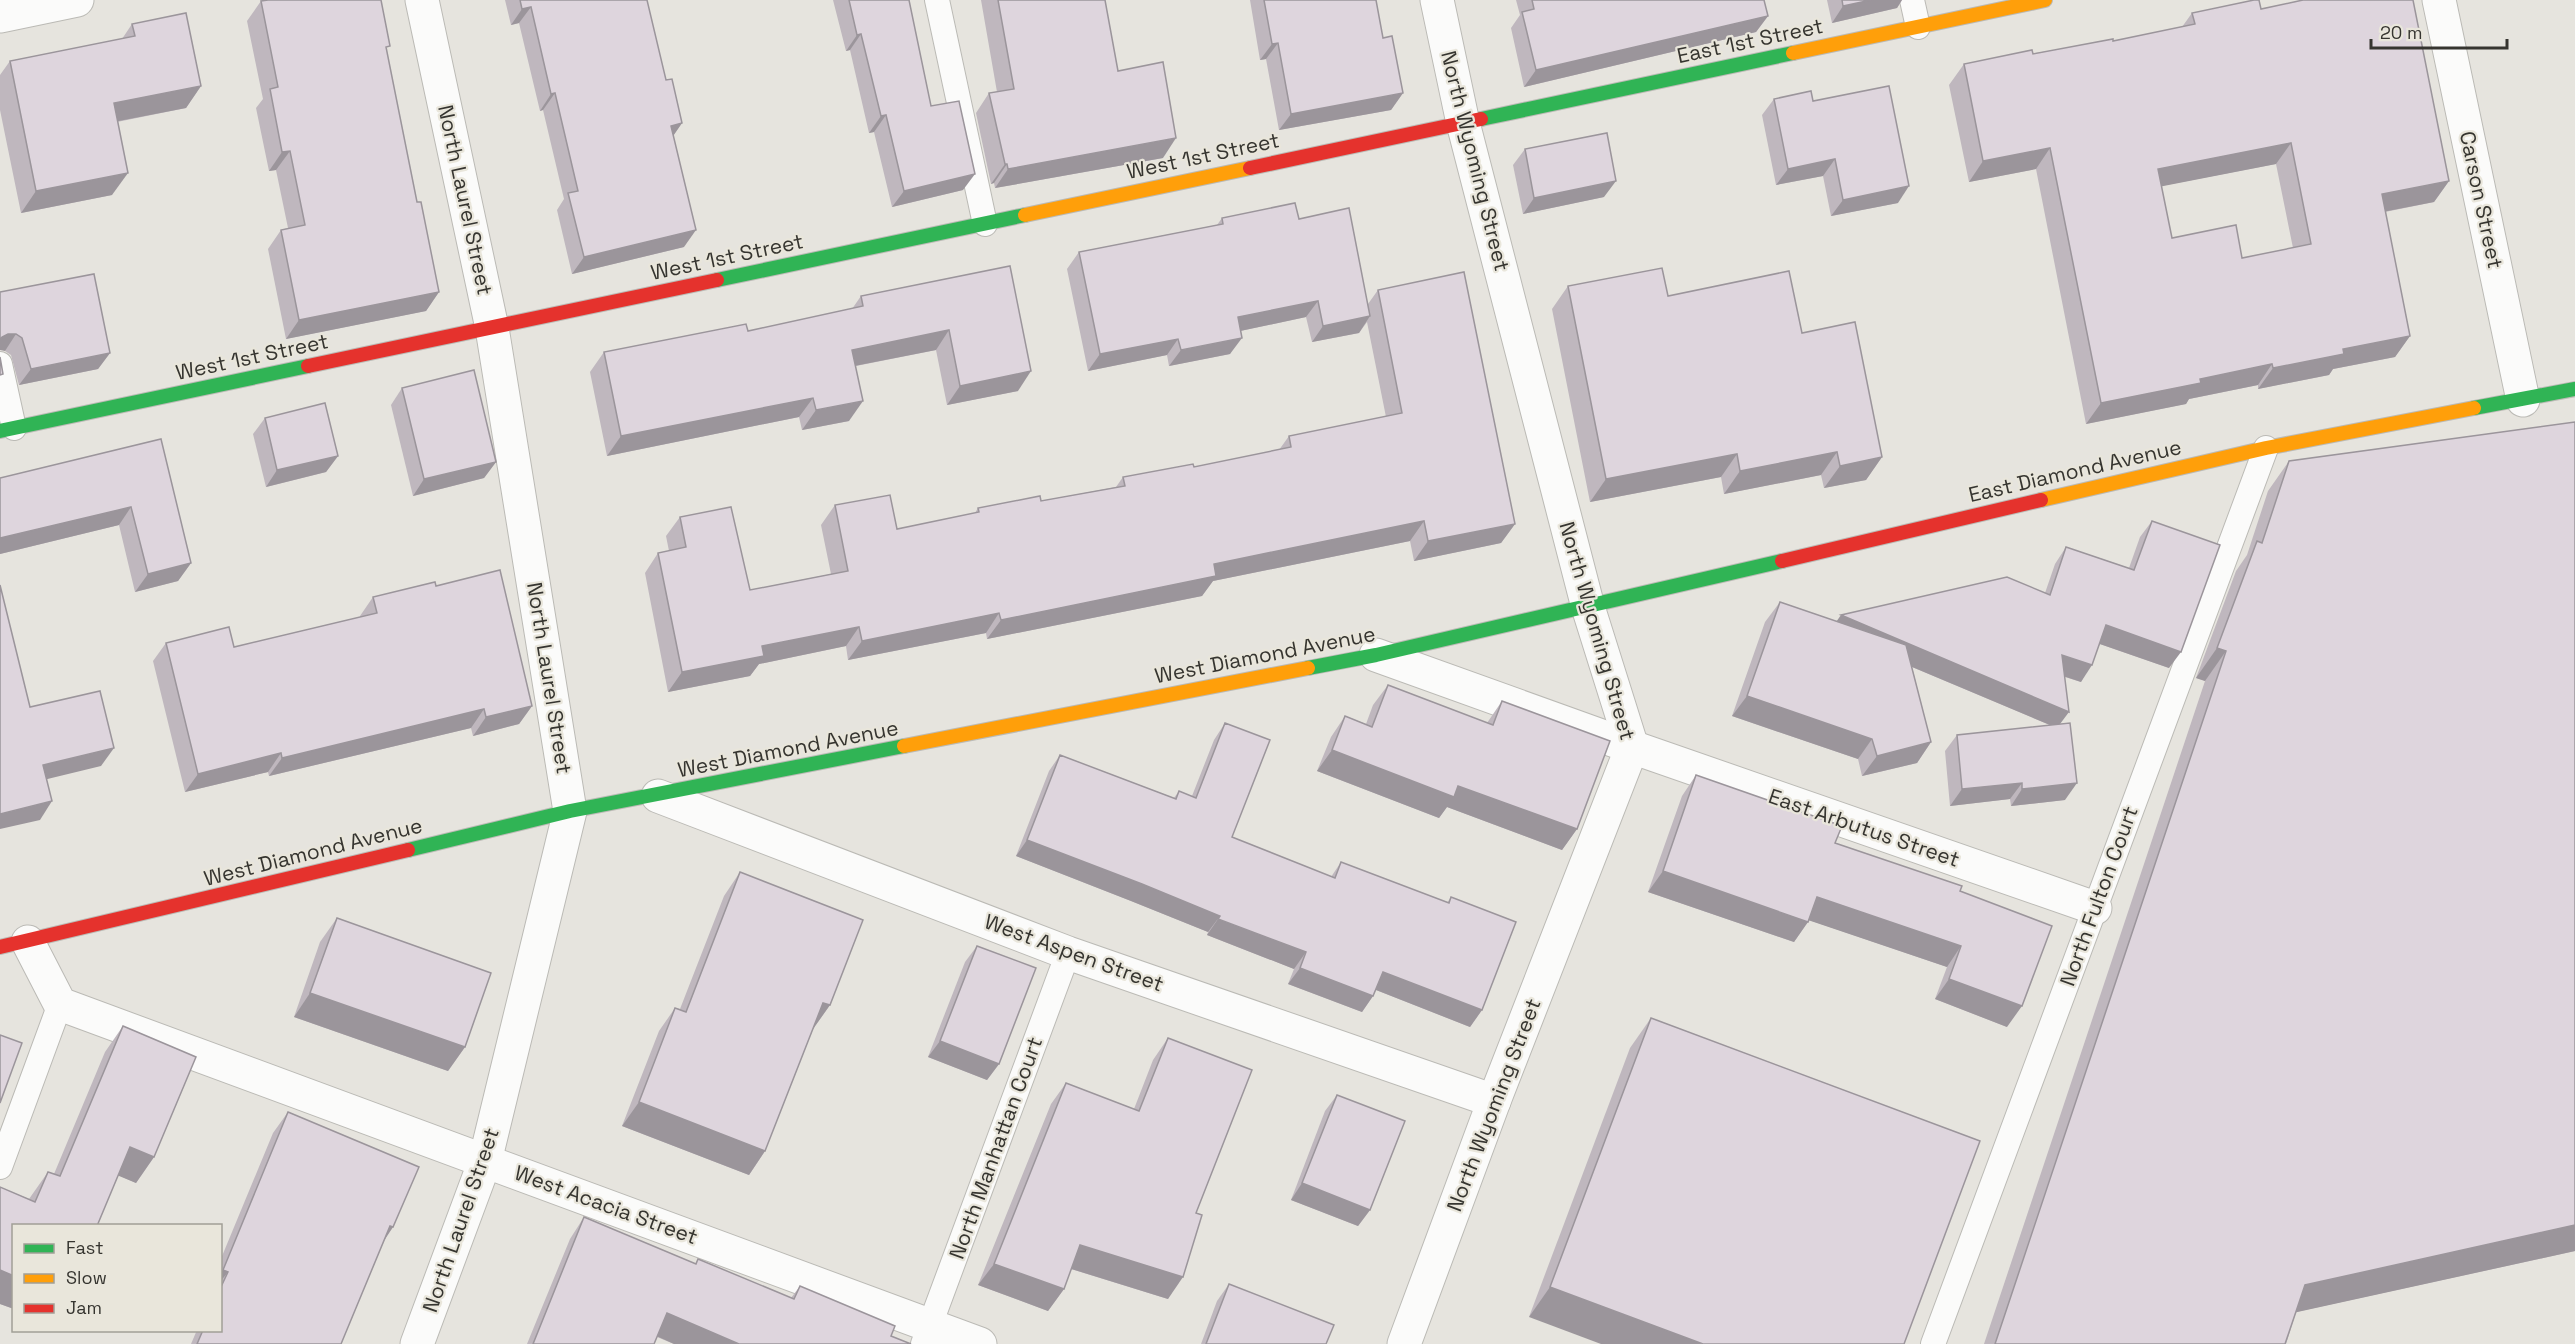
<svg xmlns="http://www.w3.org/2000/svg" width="2575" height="1344" viewBox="0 0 2575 1344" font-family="'Space Grotesk',sans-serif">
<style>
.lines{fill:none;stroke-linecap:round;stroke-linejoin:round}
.lane-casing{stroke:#bbbab5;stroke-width:26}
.street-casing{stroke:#bbbab5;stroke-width:35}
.fast-casing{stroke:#bbbab5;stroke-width:16}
.slow-casing{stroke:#bbbab5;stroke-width:16}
.jam-casing{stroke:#bbbab5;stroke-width:16}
.lane{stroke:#fbfbfa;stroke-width:24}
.street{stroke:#fbfbfa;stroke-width:33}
.fast{stroke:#30b455;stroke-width:14}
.slow{stroke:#ff9f0a;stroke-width:14}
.jam{stroke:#e5322d;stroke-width:14}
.wall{fill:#bfb7be;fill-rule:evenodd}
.shaded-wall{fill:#9b959b}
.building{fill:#ded5dd;stroke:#9b959b;stroke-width:1.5;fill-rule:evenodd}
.labels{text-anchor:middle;stroke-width:4.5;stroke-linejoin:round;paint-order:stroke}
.street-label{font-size:21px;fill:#363530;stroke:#e9e6db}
</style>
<rect width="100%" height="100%" fill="#e6e4de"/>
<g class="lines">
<defs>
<g id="lane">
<path d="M937,0L985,224"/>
<path d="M1912,0L1918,27"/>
<path d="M0,364L14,428"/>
<path d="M0,1167L60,1004"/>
<path d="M923,1344L1068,953"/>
<path d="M1933,1344L2266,448"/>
</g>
<g id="street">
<path d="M2439,0L2523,400"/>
<path d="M0,16L77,0"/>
<path d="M1376,655L1632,747L2095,908"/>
<path d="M658,796L1068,953L1494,1101"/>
<path d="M28,942L60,1004L980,1344"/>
<path d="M417,1344L485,1161L570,811L492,328L422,0"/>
<path d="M1404,1344L1494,1101L1632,747L1588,607L1463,123L1437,0"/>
</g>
<g id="fast">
<path d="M1481,119L1793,53"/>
<path d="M717,280L1025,215"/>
<path d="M2474,408L2575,389"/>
<path d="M0,431L308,366"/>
<path d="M1308,668L1376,655L1782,561"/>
<path d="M408,850L570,811L904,746"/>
</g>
<g id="slow">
<path d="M1793,53L2045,0"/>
<path d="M1025,215L1250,168"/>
<path d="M2041,500L2266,448L2474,408"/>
<path d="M904,746L1308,668"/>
</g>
<g id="jam">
<path d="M1250,168L1481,119"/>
<path d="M308,366L717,280"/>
<path d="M1782,561L2041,500"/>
<path d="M0,947L408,850"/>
</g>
</defs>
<use href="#lane" class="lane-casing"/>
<use href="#street" class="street-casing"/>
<use href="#fast" class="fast-casing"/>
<use href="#slow" class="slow-casing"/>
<use href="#jam" class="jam-casing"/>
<use href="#lane" class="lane"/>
<use href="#street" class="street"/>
<use href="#fast" class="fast"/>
<use href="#slow" class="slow"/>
<use href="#jam" class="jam"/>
</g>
<g class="wall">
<path d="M505,0H639L666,80L682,123L673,136L684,247L572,274L557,210L564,199L543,110L540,111L519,23L511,25Z"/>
<path d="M833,0H909L931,106L963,190L892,207L874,132L869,133L850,50L846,51Z"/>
<path d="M981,0H1105L1118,71L1163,158L995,188L994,183L991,184L976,113L989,93L997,92Z"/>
<path d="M1250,0H1376L1383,38L1403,93L1391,110L1279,130L1266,59L1260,60Z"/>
<path d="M1516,0H1764L1768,16L1756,32L1524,87L1511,28L1520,15Z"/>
<path d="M1827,0H1902L1897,8L1832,23Z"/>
<path d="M261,1L386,52L417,202L439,292L426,311L286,339L268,249L281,230L288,228L276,170L269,171L256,108L263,99L247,21Z"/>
<path d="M2261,9L2449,181L2434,202L2385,212L2410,336L2395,357L2333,369L2329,375L2258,389V385L2189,399L2186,404L2086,424L2036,169L1969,182L1949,85L1964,64L2113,41L2182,27L2192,13ZM2276,164L2293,248L2242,258L2172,238L2161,186Z"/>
<path d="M132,24L201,86L186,108L117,122L112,195L21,213L0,110V75L10,61L122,39Z"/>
<path d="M1774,99L1898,203L1831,216L1823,176L1776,185L1762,115Z"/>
<path d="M1525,149L1604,197L1523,214L1513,165Z"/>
<path d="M1222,218L1299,219L1368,304L1378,290L1515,524L1501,543L1414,561L1410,541L1213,581L1202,596L987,639L986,633L848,660L846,646L759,664L750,676L668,692L645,573L658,553L669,551L666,536L680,517L750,590L831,574L821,525L835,505L897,529L975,513L978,508L1041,501L1116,487L1123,477L1194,467L1279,450L1289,436L1386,417L1367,322L1359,333L1312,342L1306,317L1240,331L1230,354L1169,366L1167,355L1088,371L1067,269L1079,252L1217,225Z"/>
<path d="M1010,266L1018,391L947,405L936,350L856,366L849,421L802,430L799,417L607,456L590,372L604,352L748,331L852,309L861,296Z"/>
<path d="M1568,286L1668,296L1802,333L1882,457L1866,480L1824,488L1821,475L1724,494L1721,477L1590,502L1552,309Z"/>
<path d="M0,292L110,353L98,369L19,385L11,355L5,351Z"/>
<path d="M402,388L496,462L484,478L413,496L391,405Z"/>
<path d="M265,418L338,456L326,472L266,487L253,434Z"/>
<path d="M2575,422V1251L2296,1312L2286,1344H1984L2205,681L2196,678L2236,571L2247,555L2268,491L2289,461Z"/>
<path d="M161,439L191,563L178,581L135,592L119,525L0,554V478Z"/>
<path d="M2152,521L2169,668L2100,644L2081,682L2065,677L2060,724L2065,800L2011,806L2010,799L1950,806L1945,751L1957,735L2050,725L1912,667L1931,742L1917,763L1862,776L1858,759L1732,716L1765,622L1780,602L1836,621L2045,593L2055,564L2066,547L2129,568L2140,537Z"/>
<path d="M436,586L532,706L519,724L473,736L471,728L269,776L268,772L185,792L153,661L166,643L234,647L360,617V616L373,597Z"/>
<path d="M1388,685L1487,723L1502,701L1577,829L1562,850L1447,807L1439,818L1317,771L1331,737L1345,716L1366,724L1373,705Z"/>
<path d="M1225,723L1232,837L1331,877L1341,862L1447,903L1451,897L1482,1010L1470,1027L1376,990L1373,996L1362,1012L1288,984L1294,969L1207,935L1208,932L1131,901L1016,856L1049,771L1060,755L1174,798L1179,791L1192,796L1214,740Z"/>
<path d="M1696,775L1835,843L1960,891L2007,1027L1935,999L1947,967L1809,920L1794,942L1648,892L1682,796Z"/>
<path d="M740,872L830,1005L813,1029L765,1151L749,1175L622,1126L659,1031L675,1008L680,1009L724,896Z"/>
<path d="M337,918L465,1047L448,1071L294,1017L320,942Z"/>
<path d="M977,946L999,1064L987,1080L928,1057L965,962Z"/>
<path d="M1651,1018L1980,1141L1529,1317L1630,1048Z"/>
<path d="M123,1026L196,1057L154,1157L136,1183L118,1175L97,1226H14V1309L0,1304V1187L29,1199L48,1172L54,1174L105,1052Z"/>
<path d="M1168,1038L1196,1213L1168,1299L1071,1269L1064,1289L1048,1311L978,1285L1051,1104L1066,1083L1134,1109L1153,1060Z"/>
<path d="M1337,1095L1370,1210L1358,1226L1291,1200L1325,1111Z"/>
<path d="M288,1112L393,1227L384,1241L341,1344H191L197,1330H220V1261L273,1133Z"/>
<path d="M584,1217L695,1264L698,1259L791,1298L800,1286L891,1336L911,1344H674L657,1337L654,1344H527L570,1239Z"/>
<path d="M1229,1284L1326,1344H1201L1217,1301Z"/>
</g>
<g class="shaded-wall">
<path d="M1871,0H1902L1897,8L1832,23L1843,6Z"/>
<path d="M531,7L519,23L511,25L522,9Z"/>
<path d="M1768,16L1756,32L1524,87L1536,70Z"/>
<path d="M861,34L850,50L846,51L857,35Z"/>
<path d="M1278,43L1266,59L1260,60L1272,44Z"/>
<path d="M201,86L186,108L98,125L114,103Z"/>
<path d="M555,93L543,110L540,111L551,94Z"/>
<path d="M1403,93L1391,110L1279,130L1291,114Z"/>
<path d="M886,115L874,132L869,133L881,116Z"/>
<path d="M682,123L671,139V126Z"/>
<path d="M1176,138L1163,158L995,188L1008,169Z"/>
<path d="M2291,143L2276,164L2143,190L2158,169Z"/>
<path d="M2050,148L2036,169L1969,182L1983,161Z"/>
<path d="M290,151L276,170L269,171L282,152Z"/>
<path d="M1835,159L1823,176L1776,185L1788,169Z"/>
<path d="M1005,164H1007L994,183L991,184Z"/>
<path d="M128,173L112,195L21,213L36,191Z"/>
<path d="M975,174L963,190L892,207L904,191Z"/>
<path d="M1616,181L1604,197L1523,214L1534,198Z"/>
<path d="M2449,181L2434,202L2367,215L2382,194Z"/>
<path d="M1909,186L1898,203L1831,216L1843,200Z"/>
<path d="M696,230L684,247L572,274L584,257Z"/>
<path d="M439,292L426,311L286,339L299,320Z"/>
<path d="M1318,301L1306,317L1226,334L1238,317Z"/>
<path d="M1370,316L1359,333L1312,342L1323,326Z"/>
<path d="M949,330L936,350L839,369L852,350Z"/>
<path d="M8,334H16L5,351L0,350V340L2,337Z"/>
<path d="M2410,336L2395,357L2333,369L2329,375L2258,389L2273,368L2343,349Z"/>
<path d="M1242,338L1230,354L1169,366L1181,350Z"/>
<path d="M1178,339L1167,355L1088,371L1100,354Z"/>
<path d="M110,353L98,369L19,385L31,369Z"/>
<path d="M2272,364L2258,385L2189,399L2186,404L2086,424L2101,403L2200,379Z"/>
<path d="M1031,371L1018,391L947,405L960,386Z"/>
<path d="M813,398L799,417L607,456L621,436Z"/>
<path d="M863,401L849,421L802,430L816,410Z"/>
<path d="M1837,452L1821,475L1724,494L1740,471Z"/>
<path d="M1737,454L1721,477L1590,502L1606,479Z"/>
<path d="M338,456L326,472L266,487L277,470Z"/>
<path d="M1882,457L1866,480L1824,488L1840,466Z"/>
<path d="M496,462L484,478L413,496L424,479Z"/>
<path d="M131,507L119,525L0,554V538Z"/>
<path d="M1424,521L1410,541L1213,581L1202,596L987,639L1001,620L1214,564Z"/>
<path d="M1515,524L1501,543L1414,561L1428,541Z"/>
<path d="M191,563L178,581L135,592L148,574Z"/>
<path d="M999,613L986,633L848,660L862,641Z"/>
<path d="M1841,615L2069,712L2057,728L1829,632Z"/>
<path d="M2106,625L2181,652L2169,668L2094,642Z"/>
<path d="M859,627L846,646L759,664L750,676L668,692L682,672L762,646Z"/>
<path d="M2217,648L2226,651L2205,681L2196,678Z"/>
<path d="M2062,655L2092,665L2081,682L2051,672Z"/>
<path d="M1747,696L1872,739L1858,759L1732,716Z"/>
<path d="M532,706L519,724L473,736L486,717Z"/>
<path d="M484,709L471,728L269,776L282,758Z"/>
<path d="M1931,742L1917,763L1862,776L1877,756Z"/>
<path d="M114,748L101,766L31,783L43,765Z"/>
<path d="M1332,750L1458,786L1577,829L1562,850L1447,807L1439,818L1317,771Z"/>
<path d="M281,753L268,772L185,792L198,774Z"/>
<path d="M2022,783L2010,799L1950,806L1962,789Z"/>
<path d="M2077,783L2065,800L2011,806L2022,789Z"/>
<path d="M52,801L40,820L0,829V814Z"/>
<path d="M1027,840L1142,884L1220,916L1208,932L1131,901L1016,856Z"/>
<path d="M1663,871L1808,922L1794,942L1648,892Z"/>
<path d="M1817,897L1961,946L1947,967L1802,918Z"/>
<path d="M1218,919L1306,952L1294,969L1207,935Z"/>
<path d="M1300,968L1373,996L1362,1012L1288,984Z"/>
<path d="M1383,972L1482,1010L1470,1027L1371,988Z"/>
<path d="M1949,979L2022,1006L2007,1027L1935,999Z"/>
<path d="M310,993L465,1047L448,1071L294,1017Z"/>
<path d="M823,1003L830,1005L813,1029L806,1026Z"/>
<path d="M940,1041L999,1064L987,1080L928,1057Z"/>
<path d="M639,1102L765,1151L749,1175L622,1126Z"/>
<path d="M130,1147L154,1157L136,1183L112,1173Z"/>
<path d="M1302,1183L1370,1210L1358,1226L1291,1200Z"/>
<path d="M2575,1225V1251L2284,1315L2305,1285Z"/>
<path d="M390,1226L393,1227L378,1249Z"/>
<path d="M1080,1245L1183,1277L1168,1299L1065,1267Z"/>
<path d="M994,1264L1064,1289L1048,1311L978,1285Z"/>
<path d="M0,1270L14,1276V1309L0,1304Z"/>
<path d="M223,1270L228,1272L220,1282V1273Z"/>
<path d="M1550,1287L1703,1344H1601L1529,1317Z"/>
<path d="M667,1313L739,1344H674L652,1334Z"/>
</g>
<g class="building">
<path d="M268,0H381L390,46L386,47L417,202H421L439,292L299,320L281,230L305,225L290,151L282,152L270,89L278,87L261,1Z"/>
<path d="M520,0H647L666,80L672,79L682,123L671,126L696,230L584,257L568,193L578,191L555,93L551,94L531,7L522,9Z"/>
<path d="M849,0H909L931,106L959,101L975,174L904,191L886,115L881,116L861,34L857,35Z"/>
<path d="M998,0H1105L1118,71L1163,62L1176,138L1008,169L1007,164H1005L989,93L1014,89Z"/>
<path d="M1264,0H1376L1383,38L1392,36L1403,93L1291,114L1278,43L1272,44Z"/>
<path d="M1532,0H1764L1768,16L1536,70L1522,12L1534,9Z"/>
<path d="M1842,0H1871L1843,6Z"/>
<path d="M2254,0H2259L2261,9L2303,0H2413L2449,181L2382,194L2410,336L2343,349L2344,354L2273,368L2272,364L2200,379L2201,383L2101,403L2050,148L1983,161L1964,64L2032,50L2033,54L2113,39V41L2195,24L2192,13ZM2291,143L2311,244L2242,258L2236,225L2172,238L2158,169Z"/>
<path d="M186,13L201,86L114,103L128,173L36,191L10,61L135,36L132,24Z"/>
<path d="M1889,86L1909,186L1843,200L1835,159L1788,169L1774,99L1811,91L1813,101Z"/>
<path d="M1607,133L1616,181L1534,198L1525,149Z"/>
<path d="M1295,203L1299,219L1349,208L1370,316L1323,326L1318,301L1238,317L1242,338L1181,350L1178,339L1100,354L1079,252L1223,224L1222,218Z"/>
<path d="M1010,266L1031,371L960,386L949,330L852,350L863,401L816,410L813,398L621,436L604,352L746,324L748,331L863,306L861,296Z"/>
<path d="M1662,268L1668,296L1789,271L1802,333L1855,322L1882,457L1840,466L1837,452L1740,471L1737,454L1606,479L1568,286Z"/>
<path d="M1464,272L1515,524L1428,541L1424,521L1214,564L1216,576L1001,620L999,613L862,641L859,627L762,646L764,656L682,672L658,553L686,547L680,517L731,507L750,590L848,571L835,505L890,495L897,529L979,512L978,508L1040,496L1041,501L1125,486L1123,477L1193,464L1194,467L1291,447L1289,436L1402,413L1378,290Z"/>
<path d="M94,274L110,353L31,369L22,338L16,334H8L2,337L0,340V292Z"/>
<path d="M0,357L3,374L0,375Z"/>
<path d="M474,370L496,462L424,479L402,388Z"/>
<path d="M325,403L338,456L277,470L265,418Z"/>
<path d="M2575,422V1225L2305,1285L2285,1344H1995L2226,651L2217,648L2257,541L2262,543L2289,461Z"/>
<path d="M161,439L191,563L148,574L131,507L0,538V478Z"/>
<path d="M2152,521L2220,545L2181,652L2106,625L2092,665L2062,655L2069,712L1841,615L2007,577L2050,595L2066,547L2134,570Z"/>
<path d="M500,570L532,706L486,717L484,709L282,758L281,753L198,774L166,643L229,627L234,647L377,613L373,597L435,582L436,586Z"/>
<path d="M0,585L30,707L100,691L114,748L43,765L52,801L0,814Z"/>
<path d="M1780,602L1906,645L1931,742L1877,756L1872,739L1747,696Z"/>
<path d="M1388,685L1493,725L1502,701L1610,741L1577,829L1458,786L1454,797L1332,750L1345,716L1372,727Z"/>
<path d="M1225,723L1270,740L1232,837L1335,878L1341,862L1449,903L1451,897L1516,922L1482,1010L1383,972L1373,996L1300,968L1306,952L1218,919L1220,916L1142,884L1027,840L1060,755L1176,799L1179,791L1196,798Z"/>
<path d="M2070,723L2077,783L2022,789V783L1962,789L1957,735Z"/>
<path d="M1696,775L1842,826L1835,843L1962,886L1960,891L2052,926L2022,1006L1949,979L1961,946L1817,897L1808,922L1663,871Z"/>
<path d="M740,872L863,920L830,1005L823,1003L765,1151L639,1102L675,1008L686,1012Z"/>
<path d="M337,918L491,973L465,1047L310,993Z"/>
<path d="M977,946L1036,968L999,1064L940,1041Z"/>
<path d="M1651,1018L1980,1141L1904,1344H1703L1550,1287Z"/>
<path d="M123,1026L196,1057L154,1157L130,1147L97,1226H14V1276L0,1270V1187L35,1202L48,1172L60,1176Z"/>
<path d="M0,1035L22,1043L0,1103Z"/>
<path d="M1168,1038L1252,1070L1196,1213L1202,1215L1183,1277L1080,1245L1064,1289L994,1264L1066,1083L1139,1111Z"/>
<path d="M1337,1095L1405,1121L1370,1210L1302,1183Z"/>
<path d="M288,1112L419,1167L393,1227L390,1226L341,1344H197L203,1330H220V1289L228,1272L223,1270Z"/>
<path d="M584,1217L696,1264L698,1259L794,1299L800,1286L895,1326L891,1336L911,1344H739L667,1313L654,1344H533Z"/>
<path d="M1229,1284L1334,1325L1326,1344H1206Z"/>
</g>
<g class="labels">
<g class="street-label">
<text transform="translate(1750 41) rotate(-12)" y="7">East 1st Street</text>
<text transform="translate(1203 156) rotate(-12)" y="7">West 1st Street</text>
<text transform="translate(1475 161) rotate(76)" y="7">North Wyoming Street</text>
<text transform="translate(465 200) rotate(78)" y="7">North Laurel Street</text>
<text transform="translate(2481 200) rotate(78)" y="7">Carson Street</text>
<text transform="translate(727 257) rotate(-12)" y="7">West 1st Street</text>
<text transform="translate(252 357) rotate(-12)" y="7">West 1st Street</text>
<text transform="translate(2075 471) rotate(-13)" y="7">East Diamond Avenue</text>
<text transform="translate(1597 631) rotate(74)" y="7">North Wyoming Street</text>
<text transform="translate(1265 655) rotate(-11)" y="7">West Diamond Avenue</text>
<text transform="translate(549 678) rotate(81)" y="7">North Laurel Street</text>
<text transform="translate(788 749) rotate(-11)" y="7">West Diamond Avenue</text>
<text transform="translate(1864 828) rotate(19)" y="7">East Arbutus Street</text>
<text transform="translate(313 852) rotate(-14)" y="7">West Diamond Avenue</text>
<text transform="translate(2099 896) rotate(-70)" y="7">North Fulton Court</text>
<text transform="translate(1074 953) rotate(20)" y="7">West Aspen Street</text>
<text transform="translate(1494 1105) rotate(-69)" y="7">North Wyoming Street</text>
<text transform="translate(996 1148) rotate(-70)" y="7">North Manhattan Court</text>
<text transform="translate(606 1205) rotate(20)" y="7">West Acacia Street</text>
<text transform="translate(461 1220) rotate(-71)" y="7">North Laurel Street</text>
</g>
</g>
<rect x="12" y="1224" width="210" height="108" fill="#e9e6db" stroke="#a19f97" stroke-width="1.5"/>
<rect x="24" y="1244" width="30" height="9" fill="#30b455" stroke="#a19f97" stroke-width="1.5"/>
<text x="66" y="1254" font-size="18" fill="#363530">Fast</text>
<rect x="24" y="1274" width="30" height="9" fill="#ff9f0a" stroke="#a19f97" stroke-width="1.5"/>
<text x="66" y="1284" font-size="18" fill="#363530">Slow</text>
<rect x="24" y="1304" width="30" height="9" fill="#e5322d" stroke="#a19f97" stroke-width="1.5"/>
<text x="66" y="1314" font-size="18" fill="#363530">Jam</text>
<path d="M2371 39v9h136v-9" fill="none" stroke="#363530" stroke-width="3"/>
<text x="2380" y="39" font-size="18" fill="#363530" stroke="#e9e6db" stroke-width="4.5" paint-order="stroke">20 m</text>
</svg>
